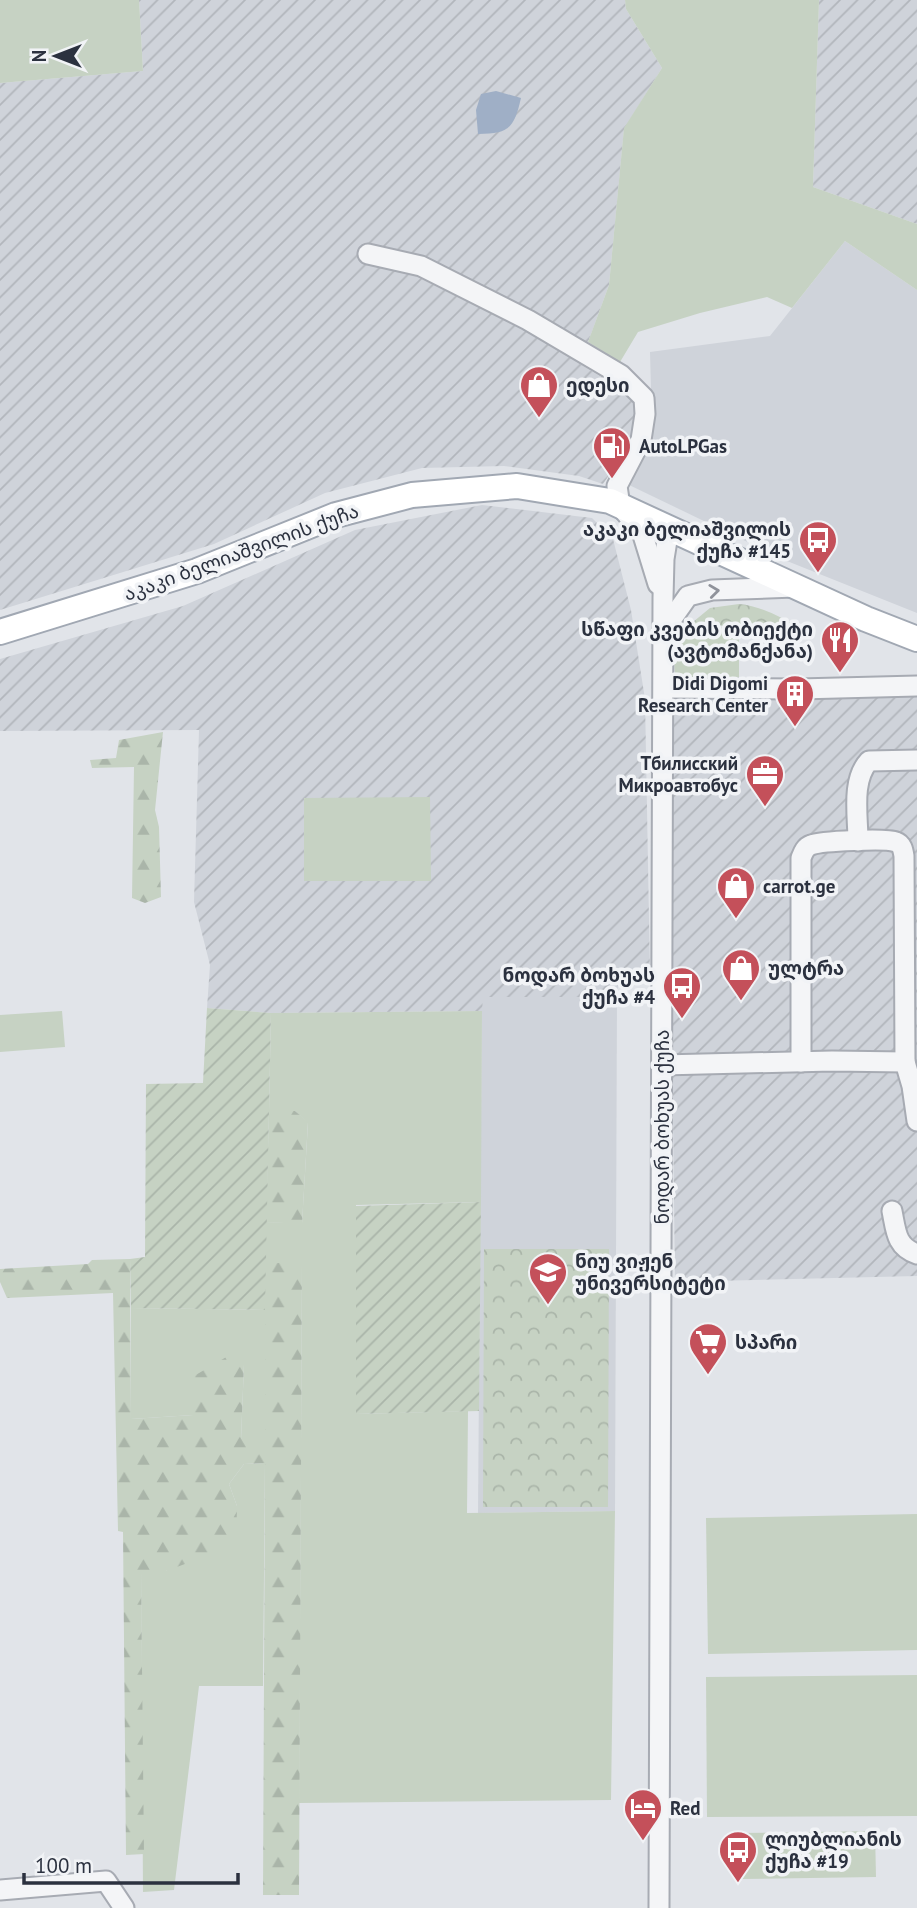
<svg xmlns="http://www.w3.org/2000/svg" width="917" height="1908" viewBox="0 0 917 1908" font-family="'PT Sans','Noto Sans Georgian',sans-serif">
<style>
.built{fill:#cfd3da}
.industrial{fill:url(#industrial-furrows)}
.grass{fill:#c6d2c3}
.forest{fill:url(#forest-firs)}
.park{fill:url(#park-crowns)}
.garden{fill:url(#garden-furrows)}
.water{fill:#9fafc6}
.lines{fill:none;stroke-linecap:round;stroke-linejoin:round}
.minor-casing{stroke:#a7abb3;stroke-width:23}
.major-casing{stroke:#a1a8b3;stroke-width:28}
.minor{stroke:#f4f5f7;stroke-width:19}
.major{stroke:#fff;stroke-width:24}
.oneway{stroke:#90939b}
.labels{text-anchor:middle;stroke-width:7;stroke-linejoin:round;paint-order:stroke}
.poi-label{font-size:19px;font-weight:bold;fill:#2b313f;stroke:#f1f3f6;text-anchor:start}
.street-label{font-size:19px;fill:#2b313f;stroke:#f1f3f6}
</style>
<defs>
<pattern id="industrial-furrows" width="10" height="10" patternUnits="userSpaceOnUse" patternTransform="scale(1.75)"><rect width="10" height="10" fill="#cfd3da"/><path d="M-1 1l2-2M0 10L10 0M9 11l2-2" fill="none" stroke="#b2b6bc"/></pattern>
<pattern id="forest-firs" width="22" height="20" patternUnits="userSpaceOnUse" patternTransform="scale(1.75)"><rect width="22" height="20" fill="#c6d2c3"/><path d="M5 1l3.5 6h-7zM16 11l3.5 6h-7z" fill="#aab5a9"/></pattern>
<pattern id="park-crowns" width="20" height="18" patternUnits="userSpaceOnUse" patternTransform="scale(1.75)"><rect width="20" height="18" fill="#c6d2c3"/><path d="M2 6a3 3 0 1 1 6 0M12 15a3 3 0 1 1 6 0" fill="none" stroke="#aab5a9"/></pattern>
<pattern id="garden-furrows" width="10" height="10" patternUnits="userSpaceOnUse" patternTransform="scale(1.75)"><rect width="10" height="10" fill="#c6d2c3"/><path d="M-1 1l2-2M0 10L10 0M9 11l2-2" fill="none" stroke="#aab5a9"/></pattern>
</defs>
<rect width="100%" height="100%" fill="#e1e4e9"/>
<g class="built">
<path d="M845,241L917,290V613L787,561L625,483L652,426L650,352L770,336Z"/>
<path d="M482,997H617L615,1511L478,1513Z"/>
</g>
<g class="industrial">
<path d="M139,0H625L626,9L662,68L624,129L609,285L580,364L637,399L633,440L603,484L579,476L504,466L422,468L325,493L214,544L0,610V83L143,71Z"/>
<path d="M819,0H917V224L813,187Z"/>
<path d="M482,505L592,518L613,539L631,610L645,699L650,975H619L617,997H483L482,1011L271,1013L207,1008L210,965L194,902L199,730L0,731V659L183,606L355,530Z"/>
<path d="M917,694V1276L675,1282L668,698Z"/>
</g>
<g class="grass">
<path d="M0,0H139L143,71L0,83Z"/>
<path d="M625,0H819L813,187L917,224V290L845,241L792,308L767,297L700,313L638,332L620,362L588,342L609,285L624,128L662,68L626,9Z"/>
<path d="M697,621L739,632V682L676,683C674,660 668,626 697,621Z"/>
<path d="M430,797L431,881H304V798Z"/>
<path d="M62,1011L65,1047L0,1052V1015Z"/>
<path d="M482,1011L481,1202L356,1205V1414L468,1411L467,1513L615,1511L611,1800L299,1803L302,1263H265L266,1222L302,1223L308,1123L295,1111H269L271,1013Z"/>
<path d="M131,1308L265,1310V1442L241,1440L244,1364L193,1415L131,1419Z"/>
<path d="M265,1463L263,1686H199L174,1890L143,1892L141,1571H166L237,1506L229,1484L244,1464Z"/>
<path d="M917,1514V1650L708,1654L706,1518Z"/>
<path d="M917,1675V1816L707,1817L706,1677Z"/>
<path d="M875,1831L876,1877L740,1879L739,1833Z"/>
</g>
<g class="forest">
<path d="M163,732L155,810L159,827L161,897L145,903L132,898L134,767L92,768L90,760L116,758L119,740Z"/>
<path d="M269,1111H295L308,1122L302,1224L266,1222Z"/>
<path d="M130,1259L131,1419L193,1415L194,1376L228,1356L244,1364L241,1439L265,1441V1263H302L299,1895H263L265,1463L244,1464L229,1484L237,1506L236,1545L166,1571L141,1572L144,1854L126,1855L123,1532L118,1531L113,1293L7,1298L0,1282V1269L88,1264L92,1260Z"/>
</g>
<g class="park">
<path d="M739,604C761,606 780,617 799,627C769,652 725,619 693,622L710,608Z"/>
<path d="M484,1249H609L608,1507H483Z"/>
</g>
<g class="garden">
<path d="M207,1008L271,1013L265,1310L131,1308L130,1259L145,1257L146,1084L203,1083Z"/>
<path d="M481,1202L479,1411L356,1414V1206Z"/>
</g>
<path class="water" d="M496,91L521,98C514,128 509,134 478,134L476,110L481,94Z"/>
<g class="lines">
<defs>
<g id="minor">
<path d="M368,254L421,266L528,320L621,375L644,398L645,414L641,440L617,486L620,506L642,532L658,584"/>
<path d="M664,630L688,596L712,590L795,587"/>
<path d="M664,688L799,689L917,686"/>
<path d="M858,841C858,816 851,780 869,761L917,760"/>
<path d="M801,1062V858C803,853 805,847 811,845C821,841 886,838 896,842C902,844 903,850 904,856L905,1062L912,1086L917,1121"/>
<path d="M662,1065L832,1061L905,1062"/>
<path d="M892,1211C896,1231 896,1247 917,1254"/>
<path d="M0,1890L106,1881L124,1908"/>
<path d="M659,1908L663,598L664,559L669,528"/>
</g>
<path id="major" d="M0,632L197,571L336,515L412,495L517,486L610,501L866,619L917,639"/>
</defs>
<use href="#minor" class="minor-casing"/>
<use href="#major" class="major-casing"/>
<use href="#minor" class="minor"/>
<use href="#major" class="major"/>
</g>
<defs><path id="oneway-chevron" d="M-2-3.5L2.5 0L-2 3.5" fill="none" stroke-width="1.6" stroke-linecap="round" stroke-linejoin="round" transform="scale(1.75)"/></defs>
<use class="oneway" href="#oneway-chevron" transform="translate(714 591) rotate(-7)"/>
<defs>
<symbol id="shop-pin" viewBox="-11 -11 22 30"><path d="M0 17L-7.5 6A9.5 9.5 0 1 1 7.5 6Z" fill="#c4505a" stroke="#f1f3f6"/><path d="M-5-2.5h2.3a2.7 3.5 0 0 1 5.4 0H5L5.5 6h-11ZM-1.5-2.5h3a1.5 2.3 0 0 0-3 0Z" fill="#fff"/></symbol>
<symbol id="fuel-pin" viewBox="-11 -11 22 30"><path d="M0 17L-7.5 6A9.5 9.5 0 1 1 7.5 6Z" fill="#c4505a" stroke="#f1f3f6"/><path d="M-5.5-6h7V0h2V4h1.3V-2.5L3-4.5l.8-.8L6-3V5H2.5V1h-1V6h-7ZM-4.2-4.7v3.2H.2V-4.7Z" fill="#fff"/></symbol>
<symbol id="bus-pin" viewBox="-11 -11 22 30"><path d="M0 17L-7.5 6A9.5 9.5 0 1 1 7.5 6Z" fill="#c4505a" stroke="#f1f3f6"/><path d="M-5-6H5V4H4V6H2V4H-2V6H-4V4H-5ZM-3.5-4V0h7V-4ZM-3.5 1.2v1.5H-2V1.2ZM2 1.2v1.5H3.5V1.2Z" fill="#fff"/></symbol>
<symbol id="restaurant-pin" viewBox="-11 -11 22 30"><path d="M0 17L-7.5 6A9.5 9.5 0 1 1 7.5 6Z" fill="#c4505a" stroke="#f1f3f6"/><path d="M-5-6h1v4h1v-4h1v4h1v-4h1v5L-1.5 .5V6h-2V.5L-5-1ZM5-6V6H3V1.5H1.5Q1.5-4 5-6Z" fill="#fff"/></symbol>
<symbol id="building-pin" viewBox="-11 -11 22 30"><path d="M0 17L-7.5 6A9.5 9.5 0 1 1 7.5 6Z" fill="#c4505a" stroke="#f1f3f6"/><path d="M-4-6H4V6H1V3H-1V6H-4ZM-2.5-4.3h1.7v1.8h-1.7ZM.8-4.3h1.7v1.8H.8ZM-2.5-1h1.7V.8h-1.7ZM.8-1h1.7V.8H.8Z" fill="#fff"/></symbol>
<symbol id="office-pin" viewBox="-11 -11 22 30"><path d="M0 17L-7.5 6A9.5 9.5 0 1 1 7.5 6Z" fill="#c4505a" stroke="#f1f3f6"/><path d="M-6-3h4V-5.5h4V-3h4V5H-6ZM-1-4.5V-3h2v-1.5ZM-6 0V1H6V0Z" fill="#fff"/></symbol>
<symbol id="university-pin" viewBox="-11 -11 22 30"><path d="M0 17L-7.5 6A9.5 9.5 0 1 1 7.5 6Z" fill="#c4505a" stroke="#f1f3f6"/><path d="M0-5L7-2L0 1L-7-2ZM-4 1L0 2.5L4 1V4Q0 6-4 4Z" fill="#fff"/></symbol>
<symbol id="supermarket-pin" viewBox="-11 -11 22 30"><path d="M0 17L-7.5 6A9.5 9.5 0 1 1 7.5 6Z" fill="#c4505a" stroke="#f1f3f6"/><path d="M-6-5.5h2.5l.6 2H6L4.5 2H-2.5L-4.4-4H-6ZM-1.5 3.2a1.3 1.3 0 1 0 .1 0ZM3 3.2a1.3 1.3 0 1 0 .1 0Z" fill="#fff"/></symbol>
<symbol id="hotel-pin" viewBox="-11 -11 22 30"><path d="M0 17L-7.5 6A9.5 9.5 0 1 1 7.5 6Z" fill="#c4505a" stroke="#f1f3f6"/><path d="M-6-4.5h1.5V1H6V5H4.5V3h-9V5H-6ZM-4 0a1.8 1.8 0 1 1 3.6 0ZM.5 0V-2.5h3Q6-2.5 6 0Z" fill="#fff"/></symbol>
</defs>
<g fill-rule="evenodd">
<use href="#shop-pin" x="517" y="363" width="44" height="60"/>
<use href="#fuel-pin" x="590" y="424" width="44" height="60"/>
<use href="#bus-pin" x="796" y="518" width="44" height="60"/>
<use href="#restaurant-pin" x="818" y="618" width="44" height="60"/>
<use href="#building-pin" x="773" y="672" width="44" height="60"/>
<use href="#office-pin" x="743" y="752" width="44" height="60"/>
<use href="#shop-pin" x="714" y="864" width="44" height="60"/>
<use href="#shop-pin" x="719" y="946" width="44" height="60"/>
<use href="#bus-pin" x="660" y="964" width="44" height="60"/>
<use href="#university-pin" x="526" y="1250" width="44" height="60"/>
<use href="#supermarket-pin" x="686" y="1320" width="44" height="60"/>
<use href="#hotel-pin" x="621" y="1786" width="44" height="60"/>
<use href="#bus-pin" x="716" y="1828" width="44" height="60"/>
</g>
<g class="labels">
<g class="poi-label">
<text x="566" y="392">ედესი</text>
<text x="639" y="453">AutoLPGas</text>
<text x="791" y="536" text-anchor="end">აკაკი ბელიაშვილის<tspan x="791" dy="22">ქუჩა #145</tspan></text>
<text x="813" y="636" text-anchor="end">სწაფი კვების ობიექტი<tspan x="813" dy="22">(ავტომანქანა)</tspan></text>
<text x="768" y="690" text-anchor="end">Didi Digomi<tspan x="768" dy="22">Research Center</tspan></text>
<text x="738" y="770" text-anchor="end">Тбилисский<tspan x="738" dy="22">Микроавтобус</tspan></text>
<text x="763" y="893">carrot.ge</text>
<text x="768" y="975">ულტრა</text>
<text x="655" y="982" text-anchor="end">ნოდარ ბოხუას<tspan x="655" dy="22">ქუჩა #4</tspan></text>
<text x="575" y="1268">ნიუ ვიჟენ<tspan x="575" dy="22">უნივერსიტეტი</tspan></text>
<text x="735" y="1349">სპარი</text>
<text x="670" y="1815">Red</text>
<text x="765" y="1846">ლიუბლიანის<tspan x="765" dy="22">ქუჩა #19</tspan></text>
</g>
<g class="street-label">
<text transform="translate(241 552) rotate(-20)" y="7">აკაკი ბელიაშვილის ქუჩა</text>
<text transform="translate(662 1127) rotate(-90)" y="7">ნოდარ ბოხუას ქუჩა</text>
</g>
</g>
<g transform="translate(56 56) rotate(270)" stroke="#f1f3f6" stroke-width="5" paint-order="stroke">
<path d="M0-5L12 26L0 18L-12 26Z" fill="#2b313f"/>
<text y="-10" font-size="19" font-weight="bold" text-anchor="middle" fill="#2b313f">N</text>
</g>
<path d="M24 1873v10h214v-10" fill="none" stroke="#2b313f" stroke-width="3.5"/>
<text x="35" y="1873" font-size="21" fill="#2b313f" stroke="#f1f3f6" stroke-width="5" paint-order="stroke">100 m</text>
</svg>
